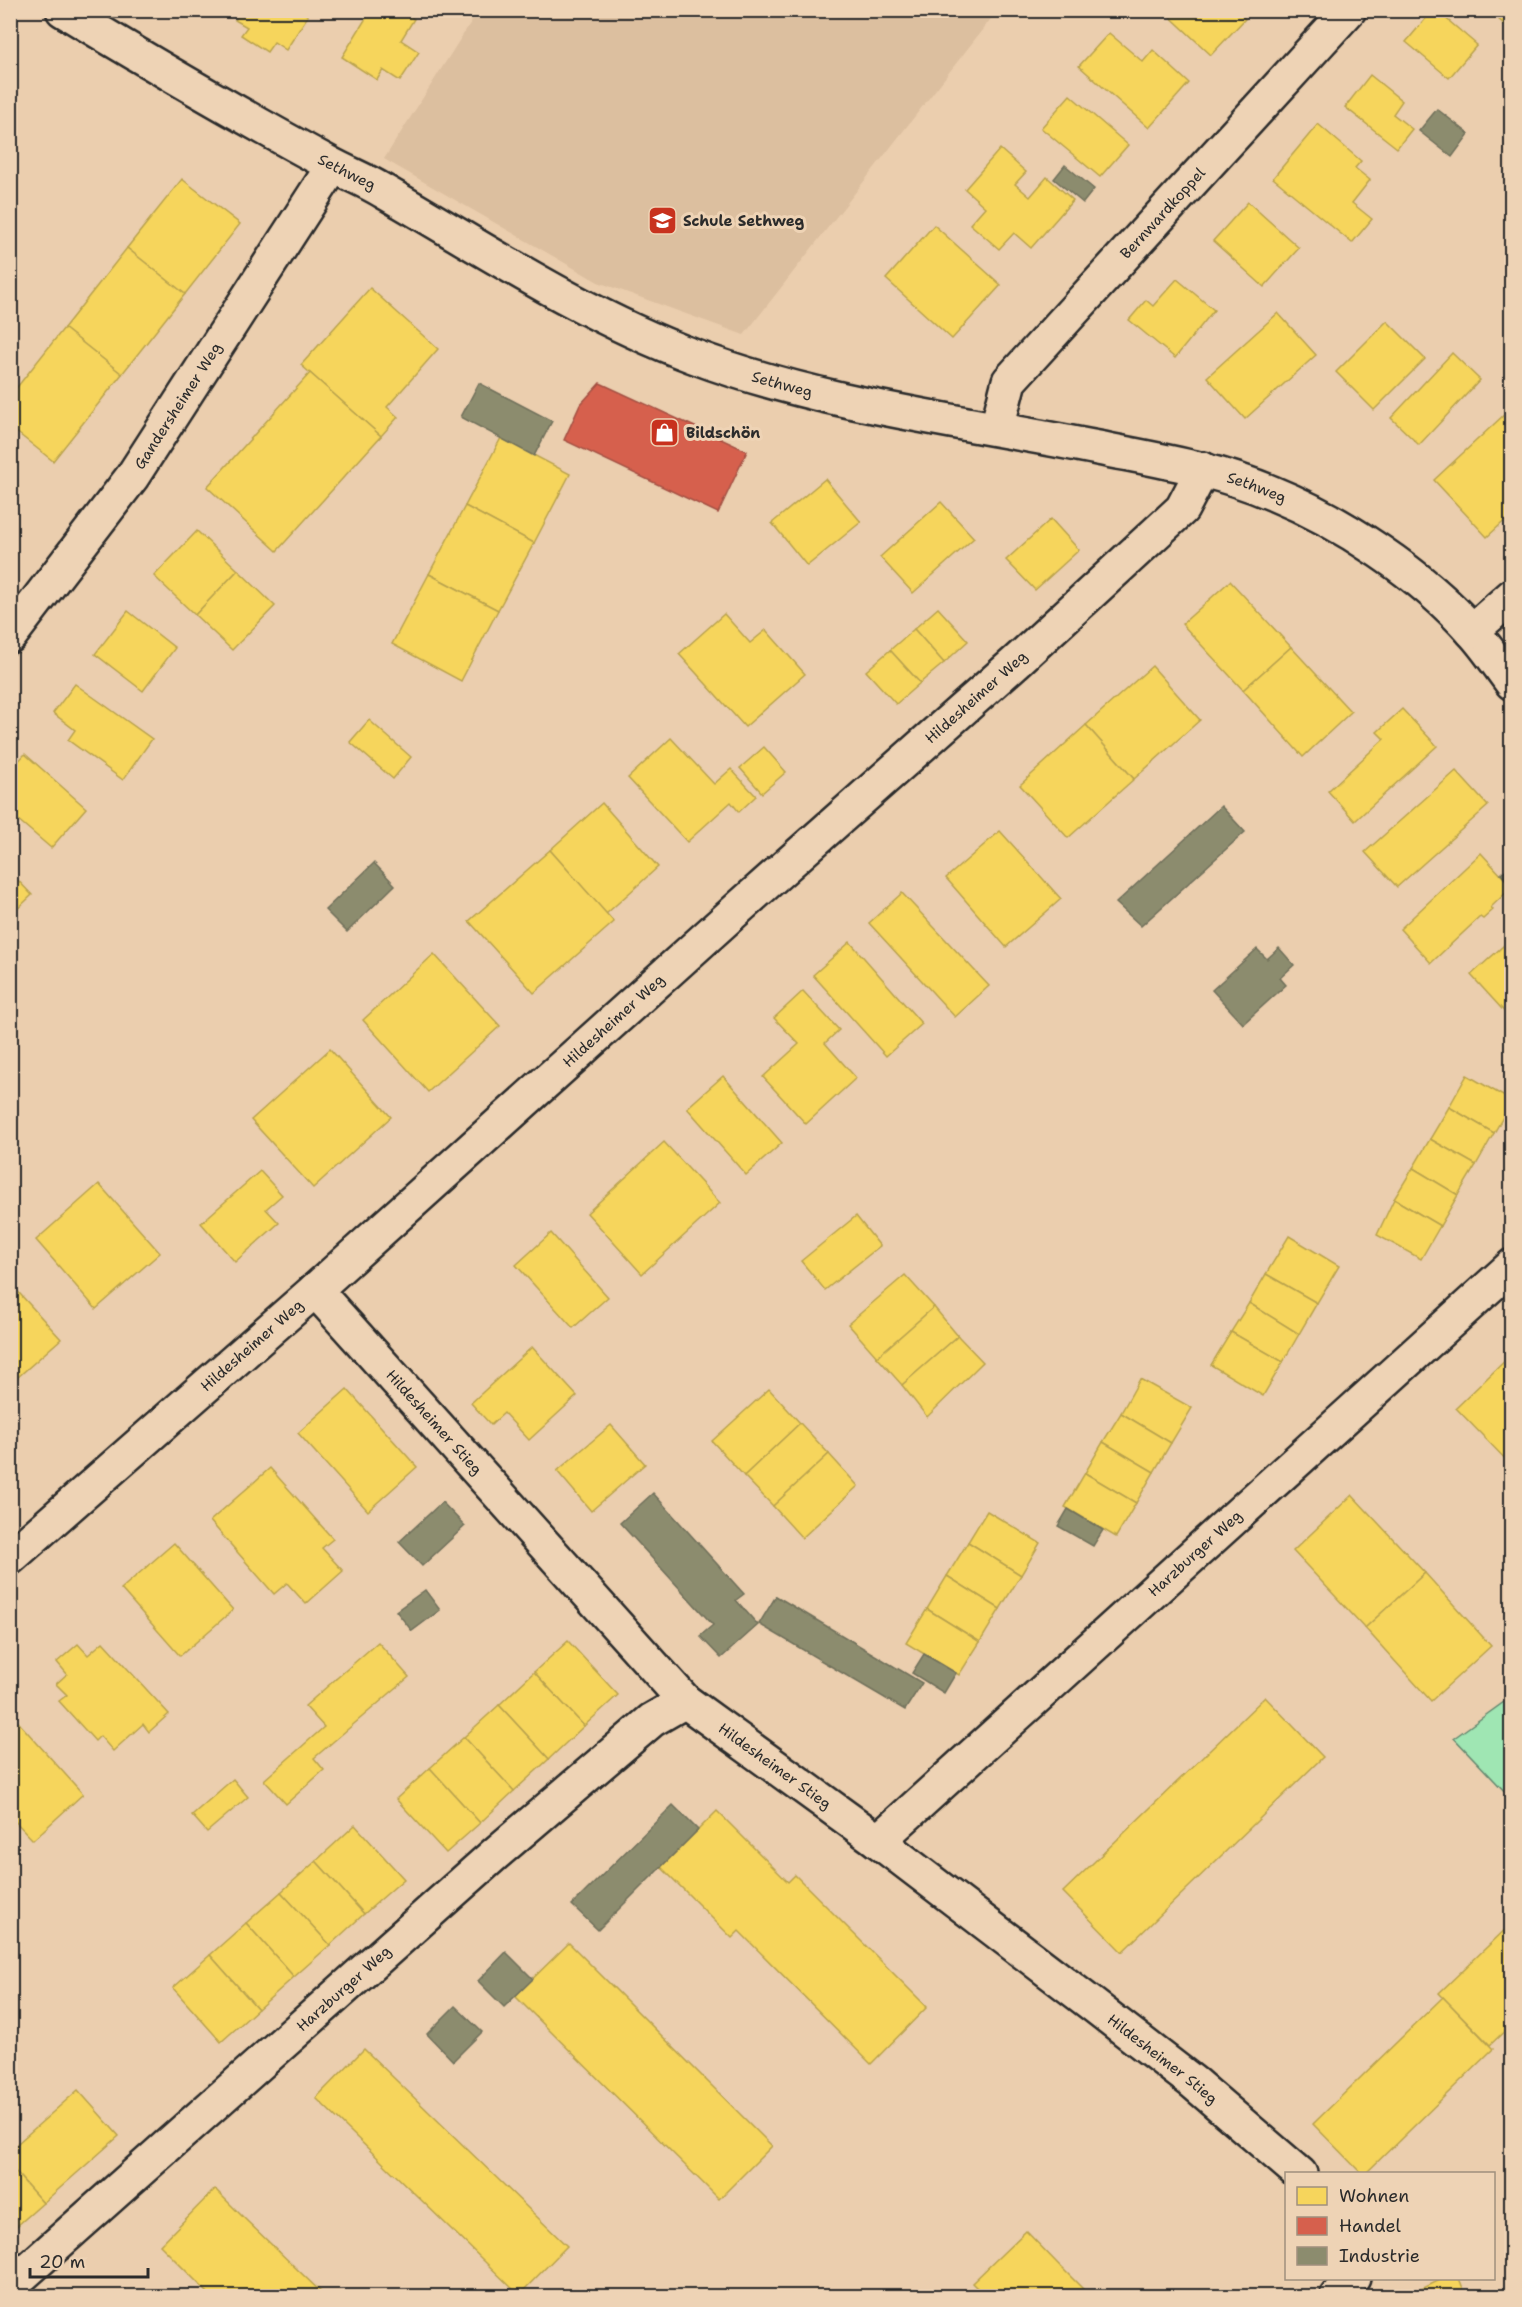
<svg xmlns="http://www.w3.org/2000/svg" width="1522" height="2307" viewBox="0 0 1522 2307" font-family="'Shantell Sans',sans-serif">
<style>
.built{fill:#dcbf9f}
.green{fill:#9fe6b3;stroke:#65886f;stroke-width:1.5}
.homes{fill:#f6d55c;stroke:#b9a24d;stroke-width:1.5}
.shops{fill:#d6604d;stroke:#a35043;stroke-width:1.5}
.industry{fill:#8c8c6e;stroke:#6f6f5a;stroke-width:1.5}
.lines{fill:none;stroke-linecap:round;stroke-linejoin:round}
.street-casing{stroke:#2b2b2b;stroke-width:38}
.street{stroke:#eed3b5;stroke-width:33}
.labels{text-anchor:middle;stroke-width:6;stroke-linejoin:round;paint-order:stroke}
.street-label{font-size:15px;fill:#2b2b2b;stroke:#eed3b5}
.poi-label{font-size:15px;font-weight:bold;fill:#2b2b2b;stroke:#eed3b5;text-anchor:start}
</style>
<rect width="100%" height="100%" fill="#ebceae"/>
<filter id="ink" filterUnits="userSpaceOnUse"><feTurbulence type="fractalNoise" baseFrequency=".0167" numOctaves="2"/><feDisplacementMap in="SourceGraphic" scale="12" xChannelSelector="R" yChannelSelector="G"/><feConvolveMatrix kernelMatrix="1 2 1 2 8 2 1 2 1" color-interpolation-filters="sRGB"/></filter>
<g filter="url(#ink)">
<path class="built" d="M478,11V10L997,11L744,335L598,282L384,159Z"/>
<path class="green" d="M1511,1697V1798L1454,1738Z"/>
<g class="homes">
<path d="M241,10H300L308,16L286,50L274,42L267,52L241,35L247,27L235,20Z"/>
<path d="M371,10H400L414,19L401,40L419,52L400,81L383,70L377,80L342,57Z"/>
<path d="M1163,10H1236L1245,19L1211,55Z"/>
<path d="M1433,10H1436L1477,45L1449,78L1406,42Z"/>
<path d="M1488,10H1512V31Z"/>
<path d="M1109,33L1143,62L1153,50L1189,83L1149,128L1079,66Z"/>
<path d="M1370,75L1402,101L1393,114L1412,129L1397,148L1345,107Z"/>
<path d="M1070,95L1128,145L1100,177L1041,128Z"/>
<path d="M1318,124L1361,161L1355,168L1370,180L1352,203L1372,219L1352,243L1273,178Z"/>
<path d="M1000,149L1026,172L1015,184L1030,197L1047,177L1073,200L1031,248L1014,233L999,249L970,224L985,207L965,189Z"/>
<path d="M182,179L240,224L185,294L127,248Z"/>
<path d="M1248,202L1299,248L1264,287L1213,241Z"/>
<path d="M934,225L1001,285L952,339L886,279Z"/>
<path d="M127,248L185,294L122,374L64,328Z"/>
<path d="M1177,279L1214,310L1175,358L1129,320L1146,300L1153,306Z"/>
<path d="M370,288L438,349L387,407L398,417L381,436L301,365Z"/>
<path d="M1278,313L1316,355L1245,419L1207,377Z"/>
<path d="M1387,321L1425,359L1374,410L1336,372Z"/>
<path d="M64,328L122,374L53,461L10,427V396Z"/>
<path d="M1452,353L1480,380L1419,445L1391,418Z"/>
<path d="M310,373L381,436L277,551L207,487Z"/>
<path d="M1506,413L1512,419V514L1487,537L1434,480Z"/>
<path d="M501,438L570,474L534,543L465,506Z"/>
<path d="M825,479L861,522L807,566L772,523Z"/>
<path d="M10,482L18,487L10,497Z"/>
<path d="M941,502L974,538L913,593L880,557Z"/>
<path d="M465,506L534,543L498,610L429,574Z"/>
<path d="M1051,519L1079,550L1035,590L1006,560Z"/>
<path d="M197,531L238,570L195,615L154,576Z"/>
<path d="M238,570L275,606L232,650L195,615Z"/>
<path d="M429,574L498,610L461,681L392,644Z"/>
<path d="M1230,581L1291,647L1243,690L1182,624Z"/>
<path d="M938,608L968,641L944,663L914,629Z"/>
<path d="M128,611L175,648L143,691L95,654Z"/>
<path d="M724,614L750,643L766,630L805,674L745,727L679,654Z"/>
<path d="M914,629L944,663L920,683L890,650Z"/>
<path d="M1291,647L1351,712L1303,757L1243,690Z"/>
<path d="M890,650L920,683L896,704L866,671Z"/>
<path d="M1152,666L1200,720L1134,779L1086,725Z"/>
<path d="M75,684L152,739L123,780L68,740L75,730L53,713Z"/>
<path d="M1402,709L1437,746L1355,821L1328,791L1384,739L1377,732Z"/>
<path d="M369,720L411,757L393,779L350,742Z"/>
<path d="M1086,725L1134,779L1068,838L1020,785Z"/>
<path d="M671,738L714,784L731,769L756,796L739,812L731,802L687,842L628,778Z"/>
<path d="M764,747L786,772L762,793L740,768Z"/>
<path d="M25,754L86,808L51,848L10,813V770Z"/>
<path d="M1456,771L1488,806L1397,887L1365,852Z"/>
<path d="M602,803L658,867L606,914L550,850Z"/>
<path d="M1000,831L1061,899L1006,947L946,878Z"/>
<path d="M550,850L614,922L534,993L469,921Z"/>
<path d="M1481,853L1512,887L1491,907L1493,910L1483,919L1480,917L1431,963L1400,929Z"/>
<path d="M10,872L32,895L10,916Z"/>
<path d="M902,893L989,986L955,1017L869,923Z"/>
<path d="M1512,938V1020L1471,975Z"/>
<path d="M850,942L922,1024L886,1056L813,975Z"/>
<path d="M434,954L500,1026L428,1092L363,1020Z"/>
<path d="M803,991L839,1030L825,1043L856,1078L806,1124L763,1077L799,1044L774,1018Z"/>
<path d="M330,1049L391,1117L313,1188L251,1120Z"/>
<path d="M1467,1075L1512,1101L1494,1133L1449,1107Z"/>
<path d="M723,1076L782,1143L746,1175L687,1108Z"/>
<path d="M1449,1107L1494,1133L1476,1165L1430,1139Z"/>
<path d="M1430,1139L1476,1165L1458,1195L1413,1168Z"/>
<path d="M664,1142L720,1203L642,1274L587,1213Z"/>
<path d="M1413,1168L1458,1195L1440,1226L1394,1199Z"/>
<path d="M260,1171L282,1195L266,1209L279,1223L235,1262L201,1223Z"/>
<path d="M99,1184L160,1253L96,1309L36,1240Z"/>
<path d="M1394,1199L1440,1226L1421,1259L1377,1235Z"/>
<path d="M856,1216L880,1246L825,1290L801,1261Z"/>
<path d="M551,1233L608,1297L573,1328L516,1265Z"/>
<path d="M1289,1236L1339,1266L1317,1303L1266,1274Z"/>
<path d="M1266,1274L1317,1303L1299,1334L1249,1303Z"/>
<path d="M905,1275L934,1307L877,1357L848,1324Z"/>
<path d="M10,1283L61,1339L10,1384Z"/>
<path d="M1249,1303L1299,1334L1283,1362L1231,1332Z"/>
<path d="M934,1307L958,1336L902,1385L877,1357Z"/>
<path d="M1231,1332L1283,1362L1263,1396L1211,1365Z"/>
<path d="M958,1336L983,1362L927,1417L902,1385Z"/>
<path d="M532,1347L577,1396L529,1440L504,1413L491,1425L471,1403Z"/>
<path d="M1512,1354V1466L1456,1408Z"/>
<path d="M1140,1379L1192,1408L1171,1443L1121,1413Z"/>
<path d="M347,1389L417,1467L368,1511L298,1433Z"/>
<path d="M769,1389L800,1423L744,1476L712,1441Z"/>
<path d="M1121,1413L1171,1443L1154,1472L1103,1442Z"/>
<path d="M800,1423L829,1454L773,1506L744,1476Z"/>
<path d="M611,1425L645,1464L591,1511L557,1471Z"/>
<path d="M1103,1442L1154,1472L1136,1503L1085,1473Z"/>
<path d="M829,1454L858,1486L802,1538L773,1506Z"/>
<path d="M270,1468L333,1539L322,1548L343,1571L306,1604L287,1583L274,1594L210,1521Z"/>
<path d="M1085,1473L1136,1503L1116,1537L1065,1507Z"/>
<path d="M1352,1495L1425,1573L1365,1628L1293,1551Z"/>
<path d="M987,1511L1040,1543L1021,1575L968,1542Z"/>
<path d="M968,1542L1021,1575L1000,1609L947,1576Z"/>
<path d="M174,1543L233,1610L180,1656L121,1589Z"/>
<path d="M1425,1573L1491,1646L1431,1701L1365,1628Z"/>
<path d="M947,1576L1000,1609L980,1642L927,1609Z"/>
<path d="M927,1609L980,1642L959,1675L906,1643Z"/>
<path d="M568,1641L618,1695L584,1726L534,1672Z"/>
<path d="M103,1642L169,1714L149,1732L143,1724L113,1751L100,1736L95,1741L59,1701L67,1695L56,1684L67,1674L57,1662L78,1644L88,1655Z"/>
<path d="M378,1642L409,1677L314,1758L324,1770L286,1804L264,1780L324,1727L305,1706Z"/>
<path d="M534,1672L584,1726L549,1759L499,1705Z"/>
<path d="M1265,1697L1323,1757L1122,1952L1063,1892Z"/>
<path d="M499,1705L549,1759L514,1791L464,1737Z"/>
<path d="M10,1713L83,1794L33,1840L10,1816Z"/>
<path d="M464,1737L514,1791L480,1823L430,1768Z"/>
<path d="M430,1768L480,1823L446,1853L396,1799Z"/>
<path d="M233,1779L248,1797L207,1832L192,1815Z"/>
<path d="M717,1811L788,1882L795,1875L927,2007L871,2064L739,1931L732,1938L661,1867Z"/>
<path d="M355,1825L404,1879L364,1914L316,1861Z"/>
<path d="M316,1861L364,1914L330,1945L281,1892Z"/>
<path d="M281,1892L330,1945L294,1977L246,1923Z"/>
<path d="M246,1923L294,1977L258,2009L210,1955Z"/>
<path d="M1512,1923V2024L1490,2045L1439,1993Z"/>
<path d="M569,1943L772,2146L719,2199L515,1996Z"/>
<path d="M210,1955L258,2009L221,2042L173,1988Z"/>
<path d="M1443,1997L1493,2049L1365,2174H1362L1313,2124Z"/>
<path d="M364,2049L567,2246L519,2295L316,2098Z"/>
<path d="M78,2090L119,2136L43,2203L10,2166V2150Z"/>
<path d="M10,2166L43,2203L10,2232Z"/>
<path d="M215,2189L247,2221L325,2296H211L160,2245Z"/>
<path d="M1026,2231L1058,2264L1090,2296H985L972,2283Z"/>
<path d="M1444,2278H1459L1466,2296H1419L1417,2291Z"/>
</g>
<path class="shops" d="M600,383L747,451L718,513L564,440L580,405Z"/>
<g class="industry">
<path d="M1437,109L1469,134L1452,157L1419,131Z"/>
<path d="M1065,165L1094,189L1083,203L1054,179Z"/>
<path d="M479,383L552,421L534,456L461,417Z"/>
<path d="M1221,806L1245,832L1141,926L1116,903Z"/>
<path d="M374,863L395,885L347,932L325,910Z"/>
<path d="M1512,864V886L1501,874Z"/>
<path d="M1279,948L1294,965L1280,978L1286,985L1243,1024L1212,990L1257,949L1267,959Z"/>
<path d="M653,1493L744,1594L736,1600L758,1625L721,1658L700,1636L713,1625L620,1523Z"/>
<path d="M442,1502L465,1526L422,1566L399,1542Z"/>
<path d="M1068,1509L1103,1530L1093,1546L1058,1526Z"/>
<path d="M425,1590L440,1610L412,1631L396,1611Z"/>
<path d="M776,1596L922,1683L905,1710L759,1624Z"/>
<path d="M924,1654L956,1673L944,1693L912,1673Z"/>
<path d="M673,1805L698,1830L598,1930L572,1905Z"/>
<path d="M506,1952L533,1979L504,2007L478,1981Z"/>
<path d="M455,2006L482,2032L453,2061L427,2034Z"/>
</g>
<g class="lines">
<defs>
<g id="street">
<path id="s1" d="M63,10C152,64 241,116 332,165C349,174 367,181 383,191C484,249 583,315 693,356C823,405 962,421 1098,448C1157,460 1216,469 1272,493C1341,521 1423,575 1472,631C1487,647 1499,666 1512,683"/>
<path id="s2" d="M997,428L1009,381L1349,10"/>
<path d="M1472,631L1512,596"/>
<path id="s3" d="M10,636L132,477L333,166"/>
<path id="s4" d="M315,1290L685,1701L878,1841L1093,2005L1194,2083L1300,2174"/>
<path id="s5" d="M10,1558L315,1290L742,905L1017,661L1182,509L1203,469"/>
<path id="s6" d="M878,1841L1512,1266"/>
<path id="s7" d="M10,2286L495,1854L652,1720L685,1701"/>
<path d="M1337,2296L1353,2278"/>
</g>
</defs>
<use href="#street" class="street-casing"/>
<use href="#street" class="street"/>
</g>
</g>
<defs>
<symbol id="school-square" viewBox="-11 -11 22 22"><rect x="-9" y="-9" width="18" height="18" rx="4" fill="#c8321e" stroke="#eed3b5"/><path d="M0-5L7-2L0 1L-7-2ZM-4 1L0 2.5L4 1V4Q0 6-4 4Z" fill="#fff"/></symbol>
<symbol id="shop-square" viewBox="-11 -11 22 22"><rect x="-9" y="-9" width="18" height="18" rx="4" fill="#c8321e" stroke="#eed3b5"/><path d="M-5-2.5h2.3a2.7 3.5 0 0 1 5.4 0H5L5.5 6h-11ZM-1.5-2.5h3a1.5 2.3 0 0 0-3 0Z" fill="#fff"/></symbol>
</defs>
<g fill-rule="evenodd">
<use href="#school-square" x="646" y="204" width="33" height="33"/>
<use href="#shop-square" x="648" y="416" width="33" height="33"/>
</g>
<g class="labels">
<g class="street-label">
<text dy="5" stroke="none"><textPath href="#s1" startOffset="327">Sethweg</textPath></text>
<text dy="5" stroke="none"><textPath href="#s2" startOffset="276">Bernwardkoppel</textPath></text>
<text dy="5" stroke="none"><textPath href="#s1" startOffset="813">Sethweg</textPath></text>
<text dy="5" stroke="none"><textPath href="#s3" startOffset="285">Gandersheimer Weg</textPath></text>
<text dy="5" stroke="none"><textPath href="#s1" startOffset="1299">Sethweg</textPath></text>
<text dy="5" stroke="none"><textPath href="#s5" startOffset="1294">Hildesheimer Weg</textPath></text>
<text dy="5" stroke="none"><textPath href="#s5" startOffset="808">Hildesheimer Weg</textPath></text>
<text dy="5" stroke="none"><textPath href="#s5" startOffset="322">Hildesheimer Weg</textPath></text>
<text dy="5" stroke="none"><textPath href="#s4" startOffset="178">Hildesheimer Stieg</textPath></text>
<text dy="5" stroke="none"><textPath href="#s6" startOffset="428">Harzburger Weg</textPath></text>
<text dy="5" stroke="none"><textPath href="#s4" startOffset="664">Hildesheimer Stieg</textPath></text>
<text dy="5" stroke="none"><textPath href="#s7" startOffset="447">Harzburger Weg</textPath></text>
<text dy="5" stroke="none"><textPath href="#s4" startOffset="1150">Hildesheimer Stieg</textPath></text>
</g>
<g class="poi-label">
<text x="683" y="226">Schule Sethweg</text>
<text x="686" y="438">Bildschön</text>
</g>
</g>
<rect width="1522" height="2307" fill="none" stroke="#eed3b5" stroke-width="36"/>
<rect x="18" y="18" width="1486" height="2271" fill="none" stroke="#2b2b2b" stroke-width="2" filter="url(#ink)"/>
<rect x="1285" y="2172" width="210" height="108" fill="#eed3b5" stroke="#a0907e" stroke-width="1.5"/>
<rect x="1297" y="2187" width="30" height="18" fill="#f6d55c" stroke="#a0907e" stroke-width="1.5"/>
<text x="1339" y="2202" font-size="18" fill="#2b2b2b">Wohnen</text>
<rect x="1297" y="2217" width="30" height="18" fill="#d6604d" stroke="#a0907e" stroke-width="1.5"/>
<text x="1339" y="2232" font-size="18" fill="#2b2b2b">Handel</text>
<rect x="1297" y="2247" width="30" height="18" fill="#8c8c6e" stroke="#a0907e" stroke-width="1.5"/>
<text x="1339" y="2262" font-size="18" fill="#2b2b2b">Industrie</text>
<path d="M30 2268v9h118v-9" fill="none" stroke="#2b2b2b" stroke-width="3"/>
<text x="39" y="2268" font-size="18" fill="#2b2b2b" stroke="#eed3b5" stroke-width="4.5" paint-order="stroke">20 m</text>
</svg>
